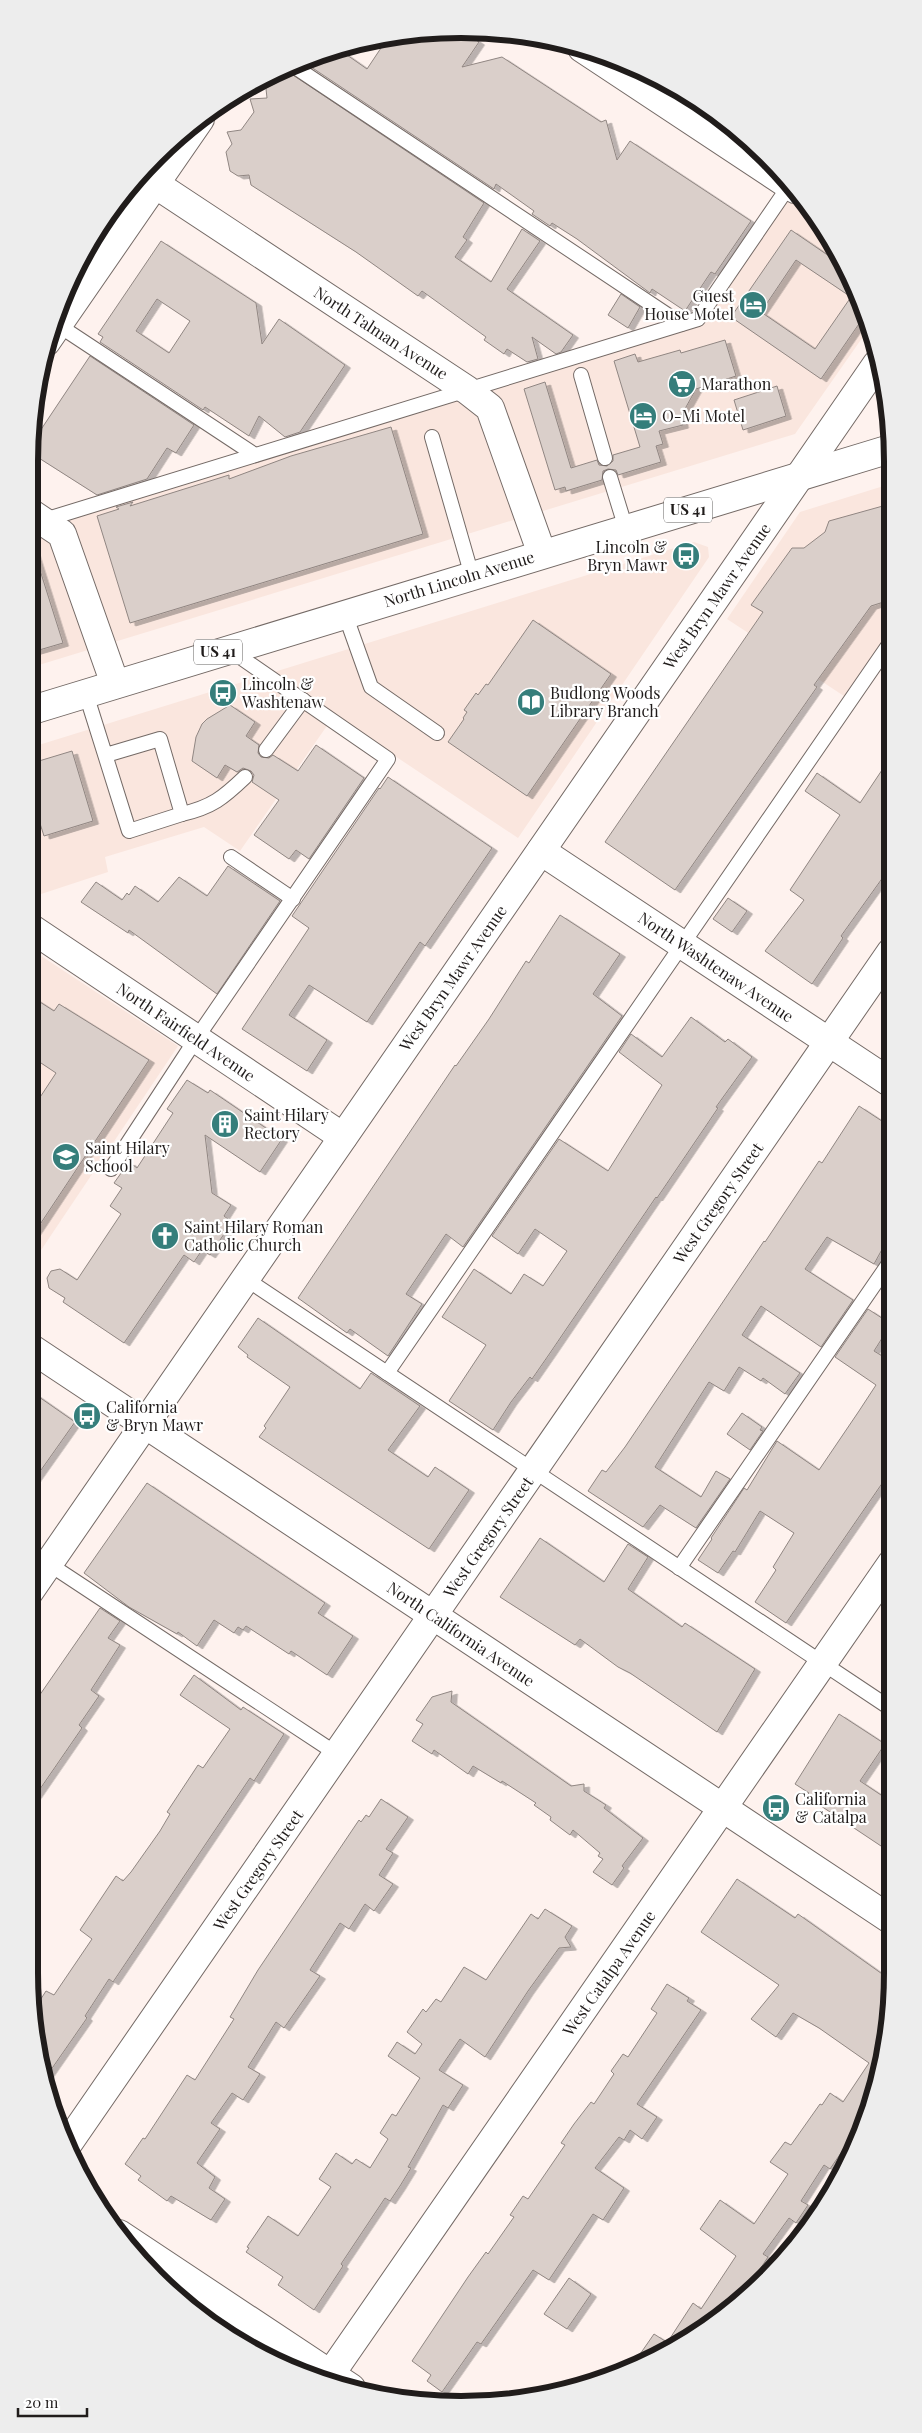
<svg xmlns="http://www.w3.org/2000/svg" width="922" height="2433" viewBox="0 0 922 2433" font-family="'Playfair Display',serif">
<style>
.built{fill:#fae6de}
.building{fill:#dacfca;stroke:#908682;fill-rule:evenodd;filter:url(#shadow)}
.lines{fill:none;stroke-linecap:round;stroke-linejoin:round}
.service-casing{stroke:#746a66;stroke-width:16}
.minor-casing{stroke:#746a66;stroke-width:30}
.tertiary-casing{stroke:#746a66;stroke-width:30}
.secondary-casing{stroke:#746a66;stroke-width:30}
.primary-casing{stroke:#746a66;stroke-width:30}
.service{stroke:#fff;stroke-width:14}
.minor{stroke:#fff;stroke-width:28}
.tertiary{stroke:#fff;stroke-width:28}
.secondary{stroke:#fff;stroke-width:28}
.primary{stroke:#fff;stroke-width:28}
.labels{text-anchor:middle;stroke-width:4.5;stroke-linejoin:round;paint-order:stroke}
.shield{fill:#fff;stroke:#63605f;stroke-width:1}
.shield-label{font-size:15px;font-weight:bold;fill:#201c1b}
.poi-label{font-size:16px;fill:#201c1b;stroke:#fff;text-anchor:start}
.street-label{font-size:16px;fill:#201c1b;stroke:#fff}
.rim{fill:none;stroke:#201c1b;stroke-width:6}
</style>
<defs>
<filter id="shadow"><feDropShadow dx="5.5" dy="3" stdDeviation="0" flood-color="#0004"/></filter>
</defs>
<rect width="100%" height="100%" fill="#fef2ee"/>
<g class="built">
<path d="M784,193L811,213L849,270L867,331L795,434L29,668V524L697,319Z"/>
<path d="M890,484V642L850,700L727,619L800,512Z"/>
<path d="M694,542L708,547L709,557L518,838L392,754L331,720L240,851L204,827L105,857L108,872L29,898V748Z"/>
<path d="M29,948L178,1046L29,1268Z"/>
</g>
<g class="building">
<path d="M462,31L479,42L462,67L502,57L601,122L606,120L617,160L630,141L751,221L715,274L711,272L685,311L652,289L650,293L577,239L552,223L550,226L532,214L534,211L496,184L494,189L302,61L322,52L337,48L367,69L389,36L405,32Z"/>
<path d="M284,69L484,203L463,237L467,240L455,257L491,282L522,229L540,241L507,289L573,335L561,352L556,354L532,337L538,359L527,362L507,349L504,354L484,340L486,337L422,291L418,296L356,252L251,185L249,175L238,176L230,171L226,152L232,144L227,132L241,130L254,112L250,99L267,98L265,80L277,78Z"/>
<path d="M791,230L848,269L863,318L821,379L731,317ZM796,260L851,297L815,349L761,312Z"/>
<path d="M161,241L256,303L262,344L279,319L345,365L300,432L285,437L259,416L249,436L205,407L203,410L100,342L103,337L98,334ZM157,299L190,321L169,353L136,331Z"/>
<path d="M621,294L640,307L628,328L608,315Z"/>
<path d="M725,340L736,376L696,389L681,416L683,425L659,431L663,444L656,446L661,462L618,475L616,470L608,469L603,471L602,480L566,491L565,487L555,490L524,389L545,382L571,468L597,460L599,465L607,466L613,461V455L640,447L614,361L635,354L638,362L680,350L681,353Z"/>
<path d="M90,356L194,425L176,453L167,448L147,479L97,495L31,453L36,446L32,443Z"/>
<path d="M777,386L786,416L743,430L734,400Z"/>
<path d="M391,427L423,534L130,623L97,516L119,509L116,507L133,502L130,506L229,475V479L291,456Z"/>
<path d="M890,504V600L871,606L814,685L817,687L675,890L605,842L763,612L751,605L792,548H804L825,532L829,521Z"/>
<path d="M33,548L63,643L29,653V549Z"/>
<path d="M533,620L611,674L527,796L448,742L464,719L463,718L467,712L464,710L476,693L478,695L486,684L488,685Z"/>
<path d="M230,705L255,722L246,736L259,745L258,753L261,757L269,758L273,755L298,771L316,745L364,778L309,859L296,850L289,859L254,835L279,800L252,782L254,775L251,771L243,768L237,772L225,765L217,778L192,761L196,737L202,724L207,719Z"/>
<path d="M72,751L93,821L44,836L36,811L29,813V764Z"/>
<path d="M890,758L891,866L841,936L843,938L812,984L765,951L804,900L790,890L840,815L805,791L817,773L860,803Z"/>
<path d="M388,777L492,848L425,946L420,942L367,1022L309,985L289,1015L327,1040L307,1071L242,1029L309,928L292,916L379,788L380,789Z"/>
<path d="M228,866L280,901L217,994L129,930L128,933L81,902L96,882L122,900L127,893L129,895L135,886L158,902L179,877L207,896Z"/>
<path d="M728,898L747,911L732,932L713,919Z"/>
<path d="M560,915L620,954L593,994L622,1016L463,1247L446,1234L406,1294L422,1304L388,1356L350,1329L347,1333L298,1298L455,1065L456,1066L489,1019L526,961L529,963Z"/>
<path d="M29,995L54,1011L59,1004L149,1060L29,1241V1139L37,1127L29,1122V1114L56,1073L29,1055Z"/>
<path d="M691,1017L725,1042L728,1039L752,1057L716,1107L718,1108L657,1198L656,1197L550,1353L532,1379L530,1377L511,1402L493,1430L449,1401L486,1345L442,1317L474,1269L511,1294L524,1274L543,1286L567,1251L535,1229L518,1254L492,1236L559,1139L608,1171L662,1085L619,1052L631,1034L662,1057Z"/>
<path d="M187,1080L208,1093L210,1090L282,1139L260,1172L205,1135L212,1193L231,1205L224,1216L232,1222L210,1255L202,1250L194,1262L184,1255L124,1343L63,1302L65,1298L49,1288L47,1278L51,1271L60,1269L77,1280L121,1214L110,1206L122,1188L114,1183L129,1162L137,1168L173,1113L167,1109Z"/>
<path d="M859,1106L891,1127V1233L874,1264L827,1237L805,1269L853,1300L821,1347L761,1306L742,1335L800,1373L785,1394L763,1378L761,1381L739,1367L724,1391L709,1382L655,1467L701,1497L716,1471L730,1479L696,1528L660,1505L643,1527L588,1491L602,1470L606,1472L625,1447L764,1241L765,1242L819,1161L822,1163Z"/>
<path d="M868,1309L891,1324L874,1351L892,1362V1469L786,1623L755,1602L776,1570L773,1567L794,1533L760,1511L735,1552L733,1551L718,1573L698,1560L712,1539L711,1538L744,1488L747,1490L777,1441L819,1470L859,1411L876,1385L835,1357Z"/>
<path d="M258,1318L360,1389L371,1373L420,1406L388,1450L428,1477L435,1467L469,1490L429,1549L259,1437L266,1428L264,1426L290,1387L247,1357L248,1355L238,1347Z"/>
<path d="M29,1390L75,1422L29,1487Z"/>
<path d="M742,1413L762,1427L760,1430L763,1431L750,1450L727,1434Z"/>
<path d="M147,1483L325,1603L318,1613L353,1636L327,1675L291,1651L289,1654L246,1626L243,1630L238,1627L234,1633L214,1620L197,1646L178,1632L177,1634L129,1607L84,1573Z"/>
<path d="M540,1538L604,1582L628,1544L648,1557L628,1589L682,1627L685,1623L755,1669L717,1732L630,1673L618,1667L580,1639L575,1645L500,1597Z"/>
<path d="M100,1608L120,1621L108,1638L120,1645L91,1690L99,1696L79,1725L82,1728L29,1805V1706L36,1695L39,1696Z"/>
<path d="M194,1675L241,1710L243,1707L284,1734L254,1781L250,1778L113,1982L109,1979L85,2016L87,2018L46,2077L35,2008L46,1991L54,1995L92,1939L80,1930L116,1876L123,1881L131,1872L160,1831L170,1814L167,1812L198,1765L203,1768L230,1729L180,1695Z"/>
<path d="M452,1691L451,1702L571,1786L584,1784V1791L606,1805L604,1808L643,1838L622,1866L624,1868L612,1885L593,1872L603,1859L598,1856L600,1853L573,1830L570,1835L550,1820L551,1817L534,1805L536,1803L502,1781L501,1783L473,1766L468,1774L434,1750L432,1754L412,1741L423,1724L416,1720L432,1697Z"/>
<path d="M839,1714L885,1744L860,1781L893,1803V1854L806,1796L809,1793L795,1784Z"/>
<path d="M381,1799L408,1817L386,1849L393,1853L379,1875L393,1884L374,1911L365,1904L349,1929L340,1923L310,1970L320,1976L284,2028L276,2022L248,2067L260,2074L243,2100L232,2093L211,2123L220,2129L197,2163L215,2177L209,2188L225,2199L211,2220L171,2196L167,2201L138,2180L141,2176L125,2164L143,2138L145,2139L187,2075L195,2080L234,2019L230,2017L258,1970L359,1820L361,1822L366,1815L369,1817Z"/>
<path d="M737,1879L795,1918L798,1914L892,1981L878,2084L867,2115L830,2169L824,2165L801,2201L808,2205L796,2223L789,2218L763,2254L768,2257L747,2289L701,2332L629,2370L654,2334L665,2341V2346L693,2303L701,2309L736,2256L700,2229L720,2200L754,2224L788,2174L770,2162L785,2142L791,2145L820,2104L822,2105L830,2093L843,2102L869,2063L819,2028L793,2013L776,2037L751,2019L779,1985L701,1932Z"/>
<path d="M545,1909L572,1926L565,1937L571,1947L559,1948L528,1991L485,2057L460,2039L439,2070L463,2085L448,2108L443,2105L408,2167L411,2168L400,2186L390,2201L385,2198L341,2264L343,2266L314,2310L278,2285L283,2277L246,2252L249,2248L247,2247L268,2216L298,2236L331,2187L319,2179L336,2153L352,2164L356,2159L370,2168L388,2139L380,2133L392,2114L396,2116L420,2078L388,2056L397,2042L415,2054L422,2044L407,2032L423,2009L426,2012L436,1999L441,2002L464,1967L486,1980L531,1914L538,1919Z"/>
<path d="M667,1984L689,1998L687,2001L701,2010L637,2104L657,2117L642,2139L630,2130L624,2140L619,2137L595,2168L624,2188L603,2220L593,2214L549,2280L533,2270L481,2344L477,2342L442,2392L427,2381L431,2375L412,2361L468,2277L486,2252L488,2254L514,2217L510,2215L523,2196L528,2199L565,2145L561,2143L574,2124L591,2102L594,2104L614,2074L611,2071L623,2054L628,2057L657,2013L651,2009Z"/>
<path d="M569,2278L591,2294L567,2329L544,2314Z"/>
</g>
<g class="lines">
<defs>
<g id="service">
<path d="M292,65L681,324"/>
<path d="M55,323L255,455"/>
<path d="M581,375L605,458"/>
<path d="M432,437L472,576"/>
<path d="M610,477L626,529"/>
<path d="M41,521L698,319L791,183"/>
<path d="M345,614L371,687L437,733"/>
<path d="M86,694L129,831L182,814L160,739L106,755"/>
<path d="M266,750L303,700"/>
<path d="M182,814C212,807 223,798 245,777"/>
<path d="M231,857L293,899"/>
<path d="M111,1169L196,1039L388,759L230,650"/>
<path d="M246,1279L893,1710"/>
<path d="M387,1373L890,643"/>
<path d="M49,1564L337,1754"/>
<path d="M679,1568L892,1259"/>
</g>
<g id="minor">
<path d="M582,48L795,189"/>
<path d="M140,174L467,390L490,408L542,554"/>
<path d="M46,342L200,119"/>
<path d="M29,512L62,534L115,684"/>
<path d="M541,851L891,1083"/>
<path d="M29,927L343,1137"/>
<path d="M67,2145L891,952"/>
<path d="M119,2234L351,2388"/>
<path d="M325,2382L892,1563"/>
</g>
<path id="tertiary" d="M29,1592L877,364"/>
<path id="secondary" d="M29,1347L893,1921"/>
<path id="primary" d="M29,711L890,449"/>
</defs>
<use href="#service" class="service-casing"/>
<use href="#minor" class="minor-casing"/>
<use href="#tertiary" class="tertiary-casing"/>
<use href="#secondary" class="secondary-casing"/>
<use href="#primary" class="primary-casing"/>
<use href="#service" class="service"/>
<use href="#minor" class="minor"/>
<use href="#tertiary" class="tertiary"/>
<use href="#secondary" class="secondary"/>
<use href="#primary" class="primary"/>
</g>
<defs>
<symbol id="hotel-disc" viewBox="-11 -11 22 22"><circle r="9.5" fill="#357e7b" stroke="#fff"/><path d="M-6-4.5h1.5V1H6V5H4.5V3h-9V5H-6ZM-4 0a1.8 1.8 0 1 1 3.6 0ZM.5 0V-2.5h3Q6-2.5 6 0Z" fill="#fff"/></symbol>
<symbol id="supermarket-disc" viewBox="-11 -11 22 22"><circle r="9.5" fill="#357e7b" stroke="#fff"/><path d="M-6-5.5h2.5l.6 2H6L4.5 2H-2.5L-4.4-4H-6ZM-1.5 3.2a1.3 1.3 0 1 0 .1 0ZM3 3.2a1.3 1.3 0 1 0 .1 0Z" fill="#fff"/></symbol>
<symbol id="bus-disc" viewBox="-11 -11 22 22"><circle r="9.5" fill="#357e7b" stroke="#fff"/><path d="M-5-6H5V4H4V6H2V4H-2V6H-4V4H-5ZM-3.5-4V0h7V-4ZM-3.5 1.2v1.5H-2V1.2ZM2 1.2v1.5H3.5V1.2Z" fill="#fff"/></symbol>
<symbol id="library-disc" viewBox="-11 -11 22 22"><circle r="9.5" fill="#357e7b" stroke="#fff"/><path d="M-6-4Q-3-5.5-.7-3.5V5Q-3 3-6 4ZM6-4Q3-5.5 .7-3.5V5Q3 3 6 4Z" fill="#fff"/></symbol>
<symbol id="building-disc" viewBox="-11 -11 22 22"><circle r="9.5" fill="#357e7b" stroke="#fff"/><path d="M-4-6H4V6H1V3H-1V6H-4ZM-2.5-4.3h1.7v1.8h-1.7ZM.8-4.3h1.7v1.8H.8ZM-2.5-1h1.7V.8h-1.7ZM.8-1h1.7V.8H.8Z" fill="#fff"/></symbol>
<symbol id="school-disc" viewBox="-11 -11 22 22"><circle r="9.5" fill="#357e7b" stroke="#fff"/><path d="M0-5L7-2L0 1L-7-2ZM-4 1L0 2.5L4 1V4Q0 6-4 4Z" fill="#fff"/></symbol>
<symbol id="church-disc" viewBox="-11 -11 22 22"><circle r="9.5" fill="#357e7b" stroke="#fff"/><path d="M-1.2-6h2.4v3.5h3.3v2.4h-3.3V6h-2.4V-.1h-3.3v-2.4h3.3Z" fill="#fff"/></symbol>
</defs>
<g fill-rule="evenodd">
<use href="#hotel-disc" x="737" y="289" width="32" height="32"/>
<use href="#supermarket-disc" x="666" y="368" width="32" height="32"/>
<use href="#hotel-disc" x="627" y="400" width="32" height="32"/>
<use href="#bus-disc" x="670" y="540" width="32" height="32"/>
<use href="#bus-disc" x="207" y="677" width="32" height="32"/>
<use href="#library-disc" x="515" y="686" width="32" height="32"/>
<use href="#building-disc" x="209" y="1108" width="32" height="32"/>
<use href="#school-disc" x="50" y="1141" width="32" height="32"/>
<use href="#church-disc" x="149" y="1220" width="32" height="32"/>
<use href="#bus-disc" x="71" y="1400" width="32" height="32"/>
<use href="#bus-disc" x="760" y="1792" width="32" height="32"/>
</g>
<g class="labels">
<g class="shield">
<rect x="664" y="497.5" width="48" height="25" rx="4"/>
<rect x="194" y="639.5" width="48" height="25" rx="4"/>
</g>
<g class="shield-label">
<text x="688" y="515">US 41</text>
<text x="218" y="657">US 41</text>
</g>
<g class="poi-label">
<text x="734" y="302" text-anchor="end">Guest<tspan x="734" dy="18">House Motel</tspan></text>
<text x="701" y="390">Marathon</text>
<text x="662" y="422">O-Mi Motel</text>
<text x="667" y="553" text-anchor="end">Lincoln &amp;<tspan x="667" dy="18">Bryn Mawr</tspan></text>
<text x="242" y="690">Lincoln &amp;<tspan x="242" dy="18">Washtenaw</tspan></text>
<text x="550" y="699">Budlong Woods<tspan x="550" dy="18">Library Branch</tspan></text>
<text x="244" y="1121">Saint Hilary<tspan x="244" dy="18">Rectory</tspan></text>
<text x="85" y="1154">Saint Hilary<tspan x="85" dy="18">School</tspan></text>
<text x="184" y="1233">Saint Hilary Roman<tspan x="184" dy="18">Catholic Church</tspan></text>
<text x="106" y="1413">California<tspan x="106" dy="18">&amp; Bryn Mawr</tspan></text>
<text x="795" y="1805">California<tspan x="795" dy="18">&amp; Catalpa</tspan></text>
</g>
<g class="street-label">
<text transform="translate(381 333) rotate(33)" y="6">North Talman Avenue</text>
<text transform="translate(459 579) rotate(-17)" y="6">North Lincoln Avenue</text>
<text transform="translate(717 596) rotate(-55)" y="6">West Bryn Mawr Avenue</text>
<text transform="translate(716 967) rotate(34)" y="6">North Washtenaw Avenue</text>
<text transform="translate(453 978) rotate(-55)" y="6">West Bryn Mawr Avenue</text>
<text transform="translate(186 1032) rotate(34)" y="6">North Fairfield Avenue</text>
<text transform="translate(718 1203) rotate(-55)" y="6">West Gregory Street</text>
<text transform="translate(488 1537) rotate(-55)" y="6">West Gregory Street</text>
<text transform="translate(461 1634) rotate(34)" y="6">North California Avenue</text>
<text transform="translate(258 1870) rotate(-55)" y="6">West Gregory Street</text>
<text transform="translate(609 1973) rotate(-55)" y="6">West Catalpa Avenue</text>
</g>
</g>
<path d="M0 0H922V2433H0ZM461 38H461A423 423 0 0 1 884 461V1973A423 423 0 0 1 461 2396H461A423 423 0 0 1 38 1973V461A423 423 0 0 1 461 38Z" fill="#ededed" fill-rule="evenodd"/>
<path class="rim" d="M461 38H461A423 423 0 0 1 884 461V1973A423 423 0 0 1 461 2396H461A423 423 0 0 1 38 1973V461A423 423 0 0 1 461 38Z"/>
<path d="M18 2408v8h69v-8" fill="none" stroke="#201c1b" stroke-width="2.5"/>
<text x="25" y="2408" font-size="15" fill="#201c1b" stroke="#ffffff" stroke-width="4" paint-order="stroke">20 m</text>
</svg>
